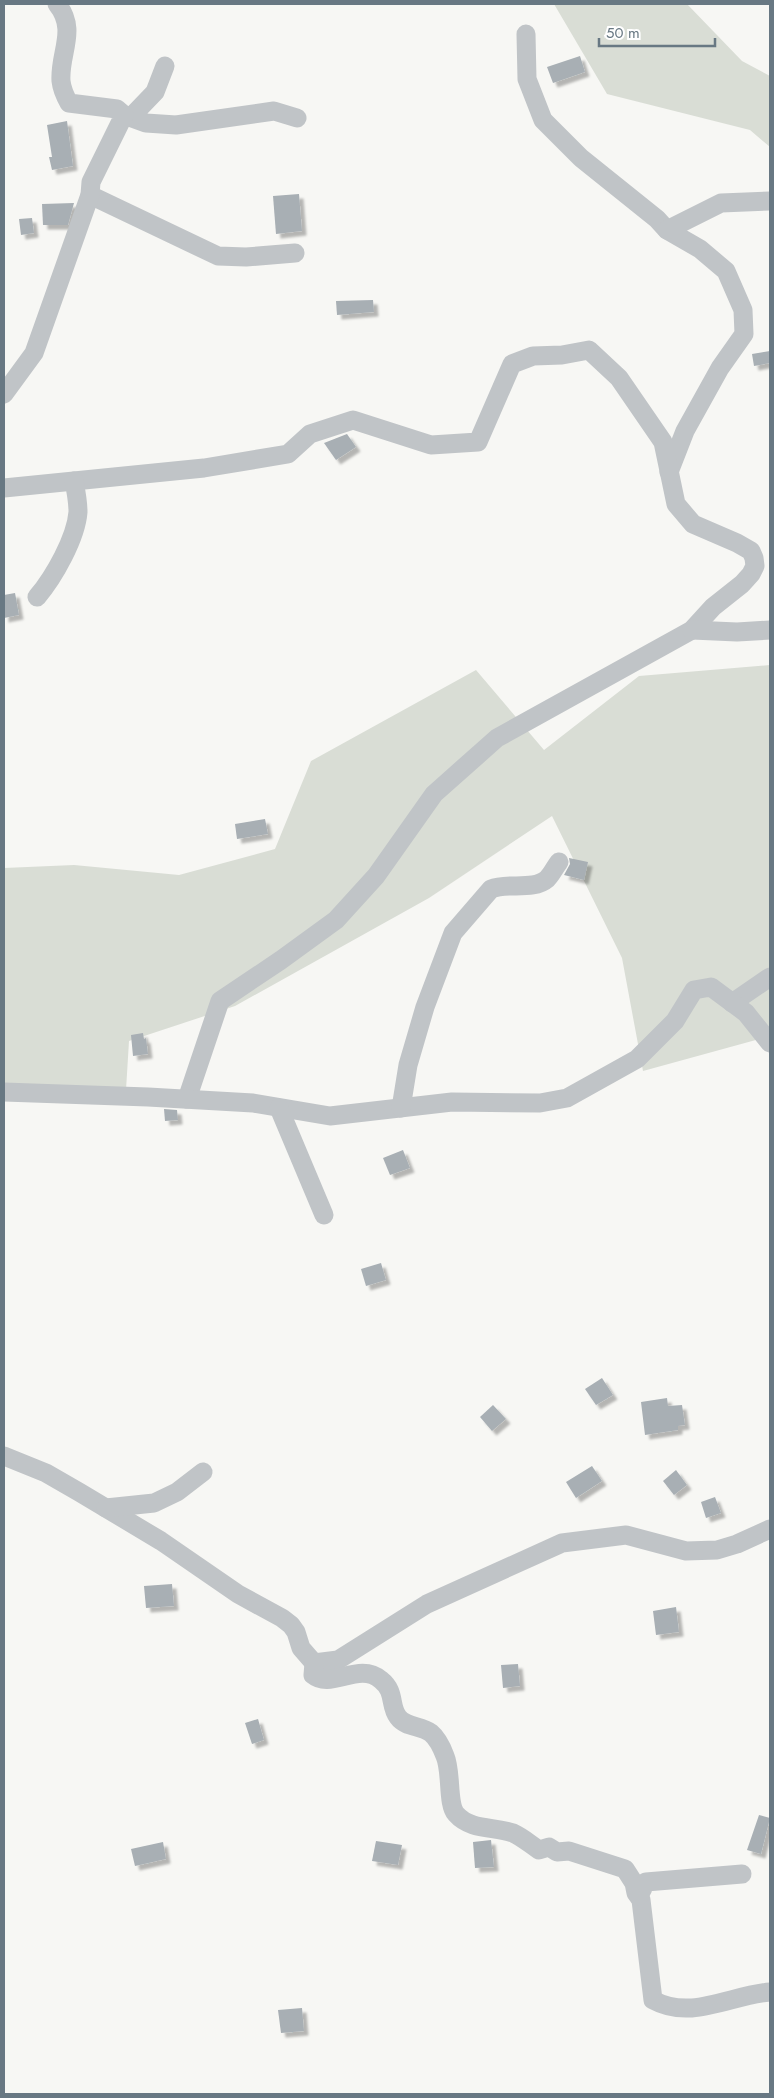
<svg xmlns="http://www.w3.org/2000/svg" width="774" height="2098" viewBox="0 0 774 2098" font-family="Jost,sans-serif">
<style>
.green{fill:#d9ddd5}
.building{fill:#a8afb4;filter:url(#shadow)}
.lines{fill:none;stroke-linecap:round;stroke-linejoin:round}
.minor{stroke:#c0c4c7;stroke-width:19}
</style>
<defs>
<filter id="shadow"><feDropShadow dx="4.5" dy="4.5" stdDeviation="1" flood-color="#0004"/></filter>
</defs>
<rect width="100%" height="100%" fill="#f7f7f4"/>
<g class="green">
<path d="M554,4H687L742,61L770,76V147L750,130L607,94Z"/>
<path d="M770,665V1036L643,1071L622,958L552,816L429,898L235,1006L129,1041L126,1090L4,1086V868L74,865L179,875L275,849L311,761L476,670L544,750L639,676Z"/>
</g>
<g class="building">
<path d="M580,56L585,72L553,83L547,67Z"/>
<path d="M67,121L73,166L52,170L49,157H52L47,125Z"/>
<path d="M299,194L302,231L276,234L273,196Z"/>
<path d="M74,203L68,225H43L42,204Z"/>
<path d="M32,218L34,233L21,235L19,219Z"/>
<path d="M373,300L374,312L337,315L336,301Z"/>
<path d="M770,351V363L754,366L752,354Z"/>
<path d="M347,434L356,447L336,460L324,443Z"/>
<path d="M15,593L19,615L4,618V595Z"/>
<path d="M265,819L268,834L237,839L235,824Z"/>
<path d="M569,858L588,862L584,880L564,875L570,864Z"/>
<path d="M143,1033L144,1039L146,1038L148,1054L133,1056L131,1035Z"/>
<path d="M164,1109L177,1110L178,1120L165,1121Z"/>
<path d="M403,1150L410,1168L390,1175L383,1158Z"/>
<path d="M381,1263L386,1280L366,1286L361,1269Z"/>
<path d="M602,1378L613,1395L596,1405L585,1389Z"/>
<path d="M667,1398L668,1406L682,1405L685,1425L678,1426V1430L645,1435L641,1402Z"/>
<path d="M493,1405L506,1419L492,1431L480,1417Z"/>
<path d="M592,1466L602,1481L576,1498L566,1482Z"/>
<path d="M676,1470L687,1485L674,1495L663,1481Z"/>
<path d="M715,1497L721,1513L706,1518L701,1502Z"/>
<path d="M172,1584L174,1606L146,1608L144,1586Z"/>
<path d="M676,1607L679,1632L656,1635L653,1611Z"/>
<path d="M518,1664L520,1686L503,1688L501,1665Z"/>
<path d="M258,1719L264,1740L252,1744L245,1723Z"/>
<path d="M759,1815L770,1818L761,1854L747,1850Z"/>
<path d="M491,1840L494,1867L475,1868L473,1842Z"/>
<path d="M376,1841L402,1845L398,1865L372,1861Z"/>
<path d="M163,1842L166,1859L135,1866L131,1849Z"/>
<path d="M302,2008L304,2031L281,2033L278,2010Z"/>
</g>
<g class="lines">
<g class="minor">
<path d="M526,34L527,79L543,120L581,158L657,219L667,230L700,249L726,271L743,310L744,334L720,368L685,431L669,472"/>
<path d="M124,115L146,123L176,125L274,111L297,118"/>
<path d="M131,117L155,92L165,66"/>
<path d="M90,195L218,256L246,257L295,253"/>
<path d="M667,230L721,203L770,201"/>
<path d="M4,394L34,353L90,195L91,182L124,115L117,109L69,103C65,96 62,90 61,81C59,53 78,30 57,4"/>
<path d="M4,488L204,468L288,454L310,434L353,420L431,445L478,442L512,364L533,356L562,355L589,350L619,378L663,442L676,504L693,524L737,543L751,551L754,558L755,566L751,574L742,584L713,607L692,630L497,738L434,794L376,876L336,920L281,960L220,1001L187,1099"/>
<path d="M37,597C54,577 76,538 78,512C78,502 76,491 74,481"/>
<path d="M692,630L737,632L770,630"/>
<path d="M732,1003L770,977"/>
<path d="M4,1092L148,1097L253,1103L330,1116L452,1102L540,1103L567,1098L637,1059L675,1021L694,990L711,987L746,1013L770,1043"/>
<path d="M279,1108L324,1215"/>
<path d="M401,1108L408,1065L425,1007L453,933L491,889C508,882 533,891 547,879C552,874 555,867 559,862"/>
<path d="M4,1456L46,1473L79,1492L161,1541L238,1594L282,1618L291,1625L296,1632L301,1648L314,1663L338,1660L427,1604L562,1543L626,1535L686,1551L717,1550L737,1544L770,1529"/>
<path d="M106,1508L154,1503L177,1492L203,1472"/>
<path d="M314,1663L313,1675C331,1690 359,1661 381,1680C396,1692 389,1705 398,1717C406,1728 421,1725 431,1733C437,1738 442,1748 445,1756C452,1772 447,1804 456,1814C471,1831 494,1826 513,1833C522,1837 530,1844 539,1850L549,1847L557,1852L569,1851L625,1869L634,1883L636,1893L641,1900L653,2000C691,2021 731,1995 770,1992"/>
<path d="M639,1896L646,1882L742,1874"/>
</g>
</g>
<rect width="774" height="2098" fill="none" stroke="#687883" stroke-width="10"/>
<path d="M599 38v8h116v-8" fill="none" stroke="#687883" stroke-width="2.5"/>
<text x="606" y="38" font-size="15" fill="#687883" stroke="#ffffff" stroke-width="4" paint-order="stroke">50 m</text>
</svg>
